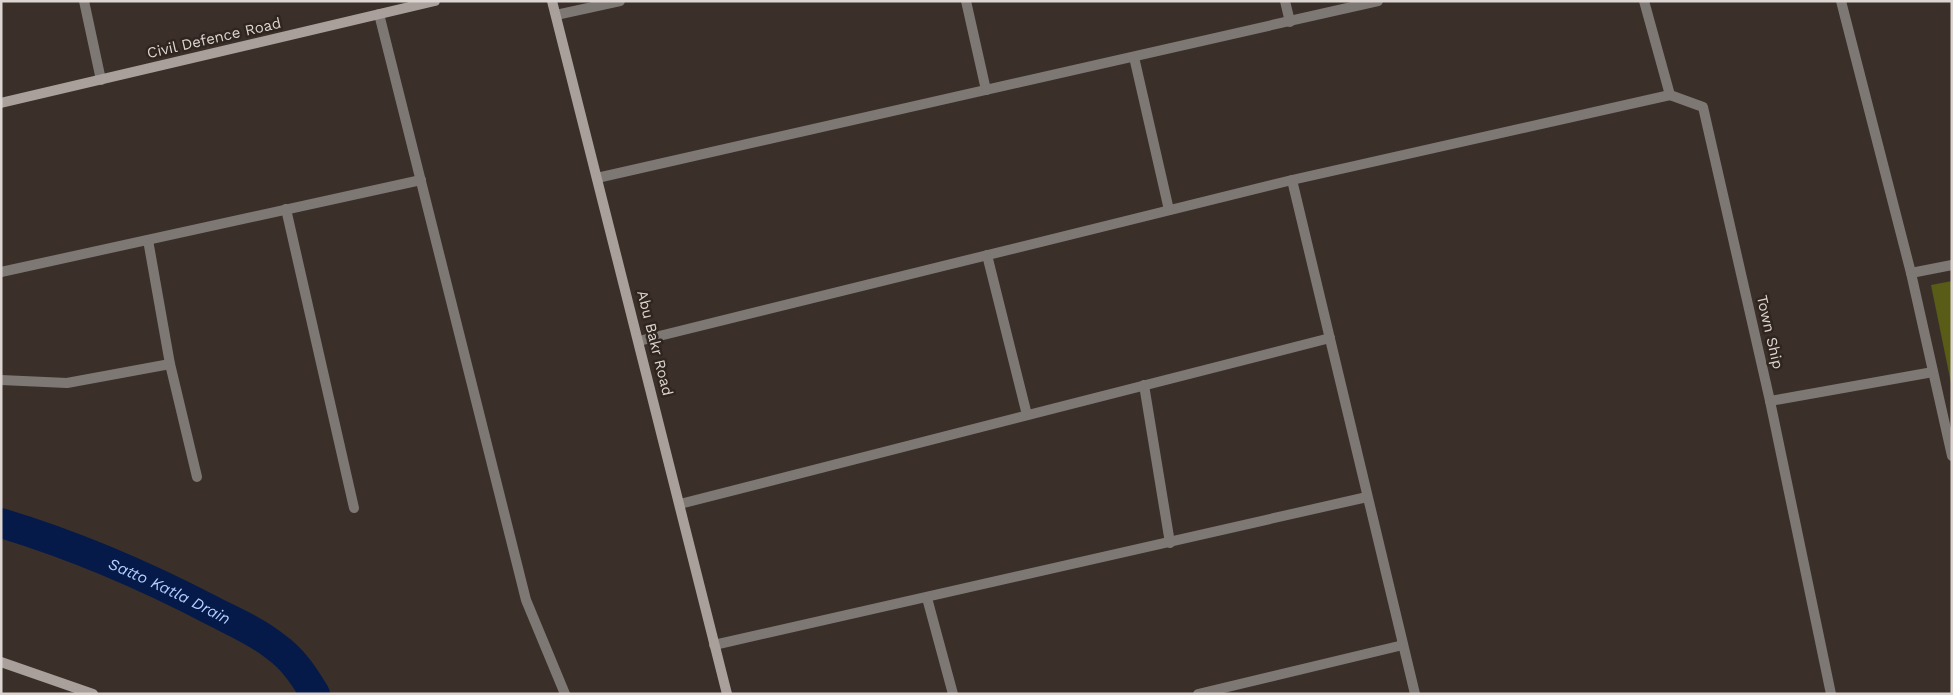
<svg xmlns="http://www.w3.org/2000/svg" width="1953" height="695" viewBox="0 0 1953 695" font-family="'Work Sans',sans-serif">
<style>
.green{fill:#585c16}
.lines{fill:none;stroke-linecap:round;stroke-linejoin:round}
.canal{stroke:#061a49;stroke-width:30}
.street{stroke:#7e7875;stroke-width:10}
.secondary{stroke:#a99f9b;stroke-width:10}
.labels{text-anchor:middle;stroke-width:5;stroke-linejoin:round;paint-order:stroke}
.street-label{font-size:15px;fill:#dcd5d1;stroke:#30261f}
.water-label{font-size:16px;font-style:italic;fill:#b5ceff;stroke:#30261f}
</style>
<rect width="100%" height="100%" fill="#3a3029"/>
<path class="green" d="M1952,281V388L1931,285Z"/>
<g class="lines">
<path class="canal" id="s1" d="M1,523C74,545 146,576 213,611C234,622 258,632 276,647C293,659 304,676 315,694"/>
<g class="street">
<path d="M84,1L101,80"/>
<path d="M966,1L986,90"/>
<path d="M1285,1L1290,22"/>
<path d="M1644,1L1670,95L1703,107L1770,401L1831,694"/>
<path d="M1841,1L1911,273L1952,456"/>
<path d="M379,14L526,600L565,694"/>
<path d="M556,15L620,1"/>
<path d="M1134,57L1169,210"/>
<path d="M597,178L1378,1"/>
<path d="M1292,180L1415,694"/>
<path d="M286,209L354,508"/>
<path d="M987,255L1027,415"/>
<path d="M1,272L421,180"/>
<path d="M1911,273L1952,265"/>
<path d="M639,341L1292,180L1670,95"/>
<path d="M170,364L197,477"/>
<path d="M1,380L67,383L170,364L148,240"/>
<path d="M1144,385L1170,543"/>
<path d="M1770,401L1933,372"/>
<path d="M680,504L1330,338"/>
<path d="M927,598L953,694"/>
<path d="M714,645L1367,497"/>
<path d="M1198,694L1403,645"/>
</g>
<g class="secondary">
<path d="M552,1L727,694"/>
<path d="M1,103L435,1"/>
<path d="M1,662L93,694"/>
</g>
</g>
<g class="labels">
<g class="street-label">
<text transform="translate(214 38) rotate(-13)" y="5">Civil Defence Road</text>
<text transform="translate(1770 332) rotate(77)" y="5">Town Ship</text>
<text transform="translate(655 343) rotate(76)" y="5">Abu Bakr Road</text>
</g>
<g class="water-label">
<text dy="6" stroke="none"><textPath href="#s1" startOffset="182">Satto Katla Drain</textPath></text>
</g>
</g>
<rect width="1953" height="695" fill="none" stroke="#dcd5d1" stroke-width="5"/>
</svg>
